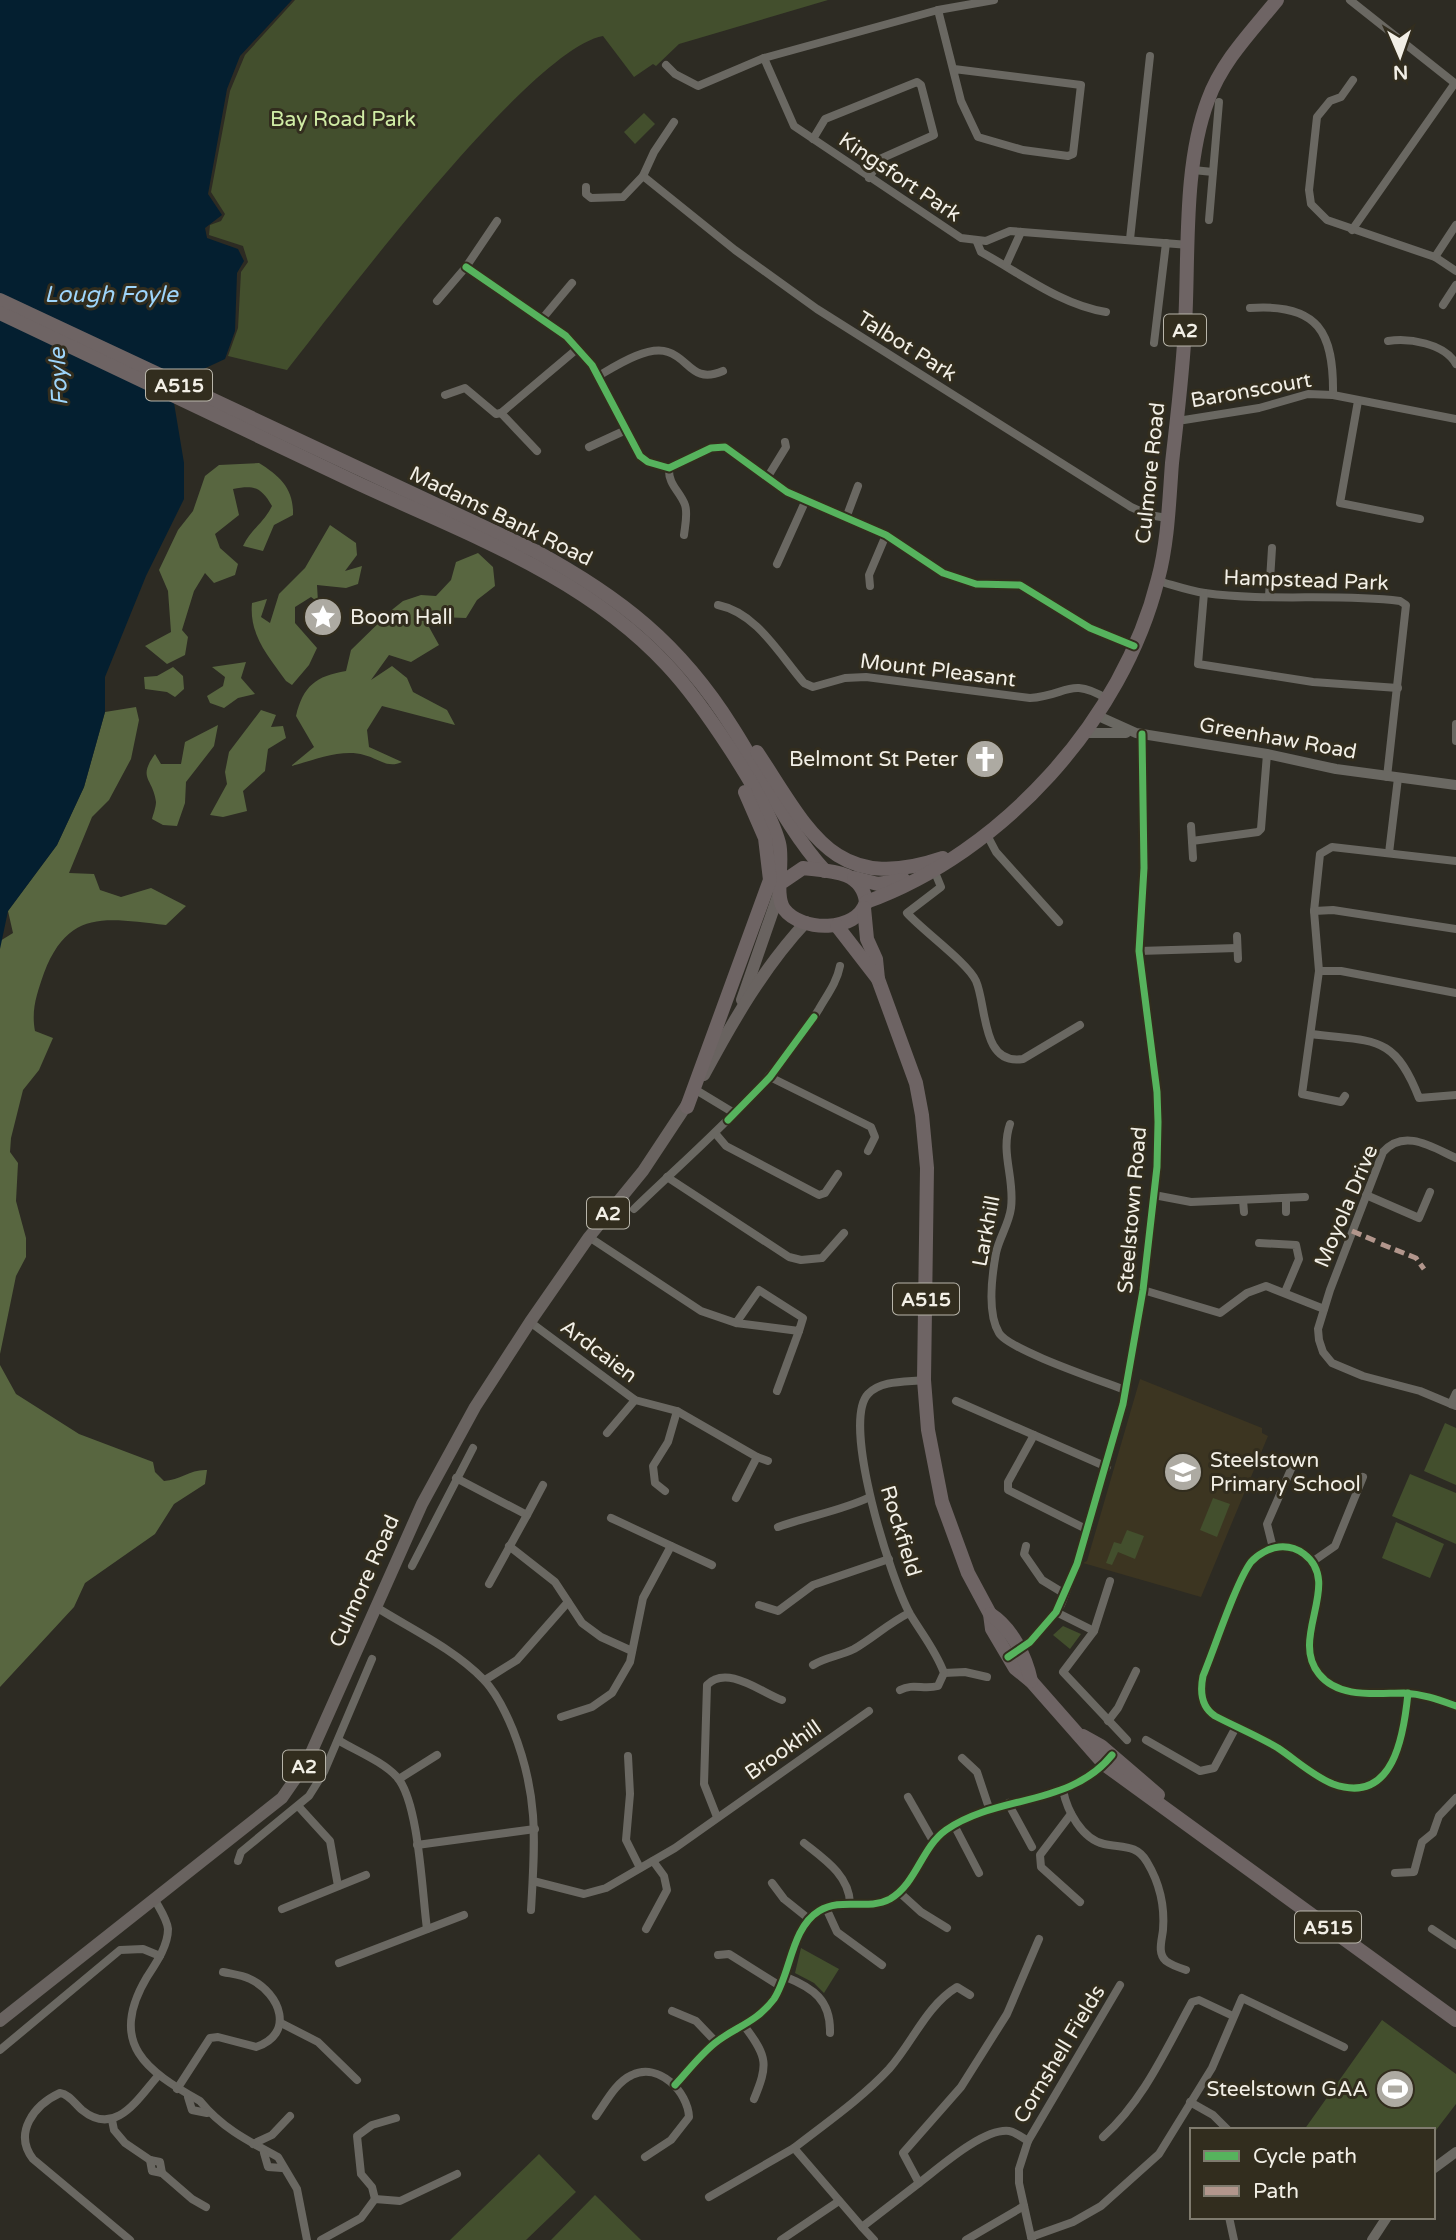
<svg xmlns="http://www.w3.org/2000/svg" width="1456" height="2240" viewBox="0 0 1456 2240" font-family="'Varela Round',sans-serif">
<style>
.built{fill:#3c3521}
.green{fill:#434f2d}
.forest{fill:#586640}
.water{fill:#041f30}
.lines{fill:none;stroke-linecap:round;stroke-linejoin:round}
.street{stroke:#6a6862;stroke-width:8}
.secondary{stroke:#6a6862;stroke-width:10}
.primary{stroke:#696360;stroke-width:12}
.highway{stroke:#6e6464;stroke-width:14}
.quiet{stroke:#b2968c;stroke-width:5;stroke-dasharray:10 5;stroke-linecap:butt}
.cycleway-casing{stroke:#322d1e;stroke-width:11}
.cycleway{stroke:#56b35d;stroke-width:7}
.labels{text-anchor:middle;stroke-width:6;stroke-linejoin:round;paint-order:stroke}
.shield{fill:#322d1e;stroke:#b8b5aa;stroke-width:2}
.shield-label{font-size:19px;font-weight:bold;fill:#f2efe6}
.park-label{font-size:21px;fill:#d0eca5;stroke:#322d1e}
.street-label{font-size:21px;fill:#f2efe6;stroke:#322d1e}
.poi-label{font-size:21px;fill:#f2efe6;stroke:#322d1e;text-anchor:start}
.water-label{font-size:23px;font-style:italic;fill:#9ed5fb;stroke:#322d1e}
</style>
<rect width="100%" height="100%" fill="#2d2b23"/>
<path class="built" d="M1140,1379L1262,1428V1433L1268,1436L1201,1597L1083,1563L1087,1561Z"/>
<g class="green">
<path d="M295,0H828L679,44L656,66L653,64L634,77L603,36C530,49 340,303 287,370L228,356L238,328L241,272L248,262L243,246L209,235L210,225L221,221L225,214L211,192L230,91L245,55Z"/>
<path d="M644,113L655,124L635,144L624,132Z"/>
<path d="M1445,1423L1456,1428V1485L1424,1471Z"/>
<path d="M1410,1474L1456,1493V1544L1392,1516Z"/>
<path d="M1213,1498L1230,1504L1217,1537L1200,1530Z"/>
<path d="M1396,1522L1444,1544L1430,1578L1382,1558Z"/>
<path d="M1127,1530L1144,1536L1135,1559L1118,1552L1112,1565L1106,1563L1114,1542L1121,1544Z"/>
<path d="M1063,1626L1081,1634L1070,1649L1053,1635Z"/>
<path d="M801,1948L839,1969L824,1993L814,1983L795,1973Z"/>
<path d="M1382,2020L1456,2074V2104L1433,2134V2130H1304Z"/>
<path d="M539,2154L576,2192L526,2240H450Z"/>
<path d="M595,2195L641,2240H551Z"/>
</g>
<g class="forest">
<path d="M259,463C280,476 294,489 293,515L274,525L263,551L243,546C251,529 263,524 272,506C261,487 254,485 233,489L239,515L215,534L220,548L238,564L235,575L214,583L205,573L194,591L182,630L188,637L185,655L167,664L145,646L171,632L168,591L159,570L178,530L193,511L205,476L219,465Z"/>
<path d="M330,525L356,543L357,555L345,571L362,566L358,584L346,588L317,585L318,602L311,597L295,607V623L317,648L309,665L292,685L286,681C268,656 249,635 252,603L267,599L261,617L270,623L279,594L305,568Z"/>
<path d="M478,553L493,567L495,586L477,600L466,618L438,617L419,609L439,645L411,662L389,655L371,680L392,666L407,678L413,692L447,710L455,725L382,706L367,730L369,747L402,762C387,769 378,758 364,755C342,748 312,761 291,766L314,747L296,716C303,686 316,676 346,671L351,650L393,609L403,601L421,595L436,596L451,580L456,562Z"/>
<path d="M246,662L241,678L255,694L238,698L224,708L210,703L207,696L223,686L225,677L212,667Z"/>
<path d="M173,667L183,676L184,689L175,697L167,692L145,689L144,677L157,676Z"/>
<path d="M136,707L139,720L131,759L109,800L92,817L69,873L94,874L100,890L121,897L151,888L186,906L166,925C107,919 69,908 44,973C37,993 31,1010 35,1031L53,1038L39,1070L23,1090L11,1138L10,1152L18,1163L16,1201L26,1238V1257L16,1276L0,1354V941L13,933L8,911L57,845L84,787L105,712Z"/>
<path d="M261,710L276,715L271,727L283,726L286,738L268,749L265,771L243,791L247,811L223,817L210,815L227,784L225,772L229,752Z"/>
<path d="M218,725L214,746L186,782L185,803L177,826L163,825L152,819C153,815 156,807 156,802C153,778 137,779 155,754L161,764H181L185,742Z"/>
<path d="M0,1365L16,1394L79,1434L153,1462L155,1472L164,1481C180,1480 191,1469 207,1470L205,1484L174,1504L155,1534L85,1583L74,1607L0,1687Z"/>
</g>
<path class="water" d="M0,0H292L240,56L227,89L208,194L222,215L205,228L207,238L238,249L244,261L237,273L235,331L225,359L184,378L174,403L184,463V499L146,576L105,677V712L84,787L57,845L8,911L0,949Z"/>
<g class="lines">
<g class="street">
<path d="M1350,0L1456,84"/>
<path d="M938,10L961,101L978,137L1023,150L1068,156L1073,154L1081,85L954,69"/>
<path d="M764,58L794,126L961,238L986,241L1010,231L1189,245"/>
<path d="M666,65L675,74L698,86L764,58L938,10L994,0"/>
<path d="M1353,80L1341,97L1330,101L1317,117L1309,190L1311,204L1327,220L1435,257L1456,271"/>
<path d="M813,139L825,119L917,82L921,85L934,135L880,159L869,178"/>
<path d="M1193,170L1213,172"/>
<path d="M643,176L654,152L674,122"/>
<path d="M586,187V194L591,198L623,197L643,176L735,250L817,309L1131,507L1149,515L1167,518"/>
<path d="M1209,220L1219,102"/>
<path d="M1352,230L1455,83"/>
<path d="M1130,239L1150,56"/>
<path d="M977,242L981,252C1020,273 1061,305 1106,312"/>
<path d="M1435,257L1456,225"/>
<path d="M1006,265L1021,232"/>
<path d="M466,267L566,336L592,365L640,456L648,462L669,468L711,448L725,447L787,492L886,535L943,573L976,584L1020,585L1090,628L1134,646"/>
<path d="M437,301L466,267L497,221"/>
<path d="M1443,305L1456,285"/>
<path d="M1250,308C1319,303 1334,333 1333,395"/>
<path d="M542,319L572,283"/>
<path d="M1388,341C1409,338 1444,343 1456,364"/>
<path d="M1154,343L1166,243"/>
<path d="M600,375C617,365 648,345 668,352C690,359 692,384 723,371"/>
<path d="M445,395L465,388L496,414L501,413L577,349"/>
<path d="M1358,401L1340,503L1420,519"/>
<path d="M501,413L537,451"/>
<path d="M1176,419L1184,420L1259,408L1308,394L1333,395L1456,419"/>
<path d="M589,447L626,430"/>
<path d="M669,468C668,485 680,491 685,505C688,514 685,526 684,535"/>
<path d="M767,478L786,447L785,442"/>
<path d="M846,518L858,486"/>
<path d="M777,564L805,502"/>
<path d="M1158,581C1173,585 1189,591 1205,593C1270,602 1335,593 1400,601L1406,605L1387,777"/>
<path d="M870,586L869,575L886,535"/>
<path d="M1204,593L1198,664L1313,682L1398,688"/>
<path d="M1269,596L1272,548"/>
<path d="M718,605C757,613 779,654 804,683L813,687L845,678L866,677L1030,698C1067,696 1069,676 1107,699"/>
<path d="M1456,724V741"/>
<path d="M1191,826L1193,858"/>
<path d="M987,835L996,852L1059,922"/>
<path d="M1192,841L1258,832L1261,829L1267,754"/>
<path d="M1389,853L1398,778"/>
<path d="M934,870L941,887L907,913C923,931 968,963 976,981C987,1006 981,1066 1023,1059L1080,1025"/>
<path d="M1314,911L1333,910L1456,929"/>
<path d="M1237,936L1238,959"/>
<path d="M1139,951L1237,948"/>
<path d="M1319,971H1341L1456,993"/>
<path d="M1311,1034C1373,1042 1394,1033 1419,1098L1456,1095"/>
<path d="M770,1077L871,1127L875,1137L868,1151"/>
<path d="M696,1090L734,1113"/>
<path d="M1345,1096L1341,1102L1302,1094L1319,971L1314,911L1320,854L1332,847L1456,861"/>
<path d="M1010,1124C1000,1153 1015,1178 1011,1208C1009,1224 999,1238 996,1253C992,1275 987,1313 999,1333C1009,1350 1102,1381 1125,1390"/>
<path d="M715,1133L726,1146L819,1195L825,1193L838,1174"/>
<path d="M1456,1158C1432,1147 1404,1128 1383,1152L1330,1290L1318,1329L1319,1340L1323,1352L1332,1363L1363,1376L1420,1391L1456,1406"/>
<path d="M667,1177L789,1257L801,1260L822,1258L844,1233"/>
<path d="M1154,1195L1191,1202L1305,1197"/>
<path d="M1366,1195L1419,1218L1430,1192"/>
<path d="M1286,1198V1212"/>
<path d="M1243,1200L1244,1212"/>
<path d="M634,1209C699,1146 771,1087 819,1009C827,995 837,982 840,966"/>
<path d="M589,1237L701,1311L736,1323L799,1331L803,1318L759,1290L736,1323"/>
<path d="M1259,1243L1296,1245L1299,1259L1285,1292"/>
<path d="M1143,1290L1220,1313L1247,1293L1266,1286L1324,1309"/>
<path d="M530,1322L635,1400L677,1411L757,1457L736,1498"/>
<path d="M777,1391L799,1331"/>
<path d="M956,1401L1107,1467"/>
<path d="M1451,1404L1456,1393"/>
<path d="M607,1433L635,1400"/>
<path d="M1034,1435L1008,1482V1490L1088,1530"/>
<path d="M757,1457L768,1461"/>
<path d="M456,1478L527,1515L543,1485"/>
<path d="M665,1491L655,1483L653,1466L668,1442L677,1411"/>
<path d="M611,1518L712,1565"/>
<path d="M778,1527C808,1516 841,1511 870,1497"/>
<path d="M509,1546L555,1582L582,1623L601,1637L632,1651"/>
<path d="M1026,1546L1024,1554L1042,1580L1065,1594"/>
<path d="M1273,1548L1267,1524L1295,1460"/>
<path d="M1312,1562L1335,1546L1363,1477"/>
<path d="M412,1566L473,1448"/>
<path d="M1110,1581L1094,1631L1063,1672L1127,1740"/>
<path d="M489,1584L527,1515"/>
<path d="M759,1605L778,1611L813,1585L889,1559"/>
<path d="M376,1607C411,1629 454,1649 483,1679C497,1693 506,1713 513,1730C539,1796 535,1841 531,1910"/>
<path d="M1056,1612L1094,1631"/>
<path d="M1017,1651L1030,1642L1061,1605L1077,1564L1123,1404L1143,1290L1157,1167L1158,1122L1157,1092L1139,951L1144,868L1142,734"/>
<path d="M813,1665C826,1657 840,1656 854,1649C873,1638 889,1623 909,1613"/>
<path d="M944,1673L965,1672L987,1677"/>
<path d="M485,1680L517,1660L568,1602"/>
<path d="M900,1690C913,1683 924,1690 938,1686L944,1673C936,1651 922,1634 910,1614C891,1580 841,1423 868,1394C881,1380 906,1382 924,1380"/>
<path d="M1408,1693C1404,1734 1394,1806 1333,1784C1313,1776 1296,1760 1278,1748C1258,1736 1236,1727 1215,1716C1201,1707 1200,1691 1203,1676C1214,1650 1236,1582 1251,1562C1257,1555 1269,1548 1279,1547C1289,1546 1296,1548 1304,1554C1343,1583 1289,1638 1319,1674C1339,1699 1376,1693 1404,1693C1423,1694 1439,1700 1456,1706"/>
<path d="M561,1717L592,1707L612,1693L630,1662L643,1598L671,1546"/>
<path d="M1108,1721L1118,1708L1136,1671"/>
<path d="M338,1740C356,1751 382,1761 397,1777C419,1802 422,1893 427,1929"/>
<path d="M1146,1740L1200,1771L1214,1768L1236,1727"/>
<path d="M628,1756L630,1794L626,1840L640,1868"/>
<path d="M962,1758L977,1772L989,1808"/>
<path d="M399,1779L437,1755"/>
<path d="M1063,1790C1067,1811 1082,1839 1104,1844C1122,1848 1137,1844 1147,1862C1159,1882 1165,1905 1163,1930C1162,1940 1157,1953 1166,1961C1171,1965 1180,1968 1186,1970"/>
<path d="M908,1797L933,1841"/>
<path d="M1008,1803L1032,1847"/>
<path d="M299,1807L330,1841L338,1886"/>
<path d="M1071,1814L1040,1855L1041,1867L1080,1902"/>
<path d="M717,1817L704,1784L707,1685C727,1664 762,1693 782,1700"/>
<path d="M954,1825L979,1873"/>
<path d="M804,1843C824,1859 849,1875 850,1903"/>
<path d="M417,1845L535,1829"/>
<path d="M238,1861L241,1852L309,1796L324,1772L372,1659"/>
<path d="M1395,1873L1414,1872L1422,1842L1433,1833L1439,1816L1456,1798"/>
<path d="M533,1881L584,1894L606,1888L675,1848L869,1711"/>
<path d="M772,1883L784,1899L809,1919"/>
<path d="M899,1892L921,1912L947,1928"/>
<path d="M155,1900C159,1908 167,1919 168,1929C168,1946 156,1963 147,1977C107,2044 147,2071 200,2101C222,2128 248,2141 278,2157L297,2189L307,2240"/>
<path d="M826,1908L837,1932L882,1965"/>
<path d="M282,1909L366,1875"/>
<path d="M646,1929L667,1890L664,1876L653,1861"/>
<path d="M1432,1929L1456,1945"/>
<path d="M718,1955L729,1954L780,1986"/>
<path d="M339,1963L464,1915"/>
<path d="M786,1977C813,1988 831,2000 830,2033"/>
<path d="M672,2011L696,2021L716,2042"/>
<path d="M281,2023L318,2042L357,2080"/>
<path d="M745,2027C768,2057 768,2065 754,2099"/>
<path d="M0,2050L120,1950L143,1949L160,1956"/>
<path d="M675,2085C688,2071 700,2055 715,2043C735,2027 756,2023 774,1999C791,1973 791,1927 819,1911C842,1897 868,1911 890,1898C919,1882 920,1845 951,1827C1001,1797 1066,1803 1105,1763"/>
<path d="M177,2089L210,2038L218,2037L256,2047C295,2034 281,1994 250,1979C242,1975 232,1974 223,1972"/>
<path d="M188,2097L192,2110L207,2113"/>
<path d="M1190,2102L1213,2115L1228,2130"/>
<path d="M596,2116C606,2102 616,2082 632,2075C659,2062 688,2092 689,2117L671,2140L645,2157"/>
<path d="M112,2120L114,2130L125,2143L150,2160L160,2162L162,2173"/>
<path d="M1103,2137C1144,2100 1166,2049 1192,2002L1199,2000L1233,2016"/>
<path d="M1028,2141C1022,2137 1015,2132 1009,2131C983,2128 939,2168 919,2183L903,2153L961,2087L1007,2014L1039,1939"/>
<path d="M253,2144L272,2135L290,2116"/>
<path d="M264,2153L268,2167L282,2168"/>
<path d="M150,2160L152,2171L162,2173L192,2199L206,2207"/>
<path d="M919,2183L862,2227L794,2148C826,2123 861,2099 889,2069C913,2042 926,2006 957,1987L970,1995"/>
<path d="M709,2197L794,2148"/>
<path d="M375,2199L372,2187L361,2174L357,2136L372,2125L396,2118"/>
<path d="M1229,2217L1234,2240"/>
<path d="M862,2227L874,2240"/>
<path d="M1031,2237L1019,2183V2169L1028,2141L1120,1985"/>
<path d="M130,2240L33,2159C13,2133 34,2105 60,2093C69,2094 75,2104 82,2110C115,2137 137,2100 157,2077"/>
<path d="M321,2240L361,2218L375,2199L400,2201L457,2174"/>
<path d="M781,2240L839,2201"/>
<path d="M966,2240L1024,2206"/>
<path d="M1032,2240L1031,2237L1073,2222L1101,2206L1159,2154L1212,2068L1242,1998L1344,2047"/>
</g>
<g class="secondary">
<path d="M1096,715L1136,733L1267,754L1336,769L1456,785"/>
<path d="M1084,733H1126"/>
<path d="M1433,2169L1456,2152"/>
<path d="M1372,2240L1387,2217"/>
</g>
<g class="primary">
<path d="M742,1000L778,896"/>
<path d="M704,1075C733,1021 764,967 806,922"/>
<path d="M0,2021L282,1798L307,1762L422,1504L475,1407L530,1322L589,1237L643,1171L690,1100"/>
</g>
<g class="highway">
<path d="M0,300L535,551C620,597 680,644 732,727C763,775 786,828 825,871"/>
<path d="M0,313C119,369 237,426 355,482C464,533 584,575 667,665C700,700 767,798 779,843C784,862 774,895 784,909C801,932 857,933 866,902C862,870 829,871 803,868L781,883"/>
<path d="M757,752C810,832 834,895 943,858"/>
<path d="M854,878L878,884L904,880"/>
<path d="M866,902C1002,853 1123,720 1158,579C1168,542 1169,502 1172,463C1177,418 1183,372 1185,326C1189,254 1183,166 1208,100C1222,61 1252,31 1277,0"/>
<path d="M864,908L867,939L876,959L878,979L916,1083L922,1115L927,1168L924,1380L928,1430L942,1502L968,1573L990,1614L992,1629L1015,1668L1031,1681L1104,1764L1456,2020"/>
<path d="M837,926L878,979"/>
<path d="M687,1107L770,880L765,838L745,792"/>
<path d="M990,1614C1012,1628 1026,1657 1031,1681"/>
<path d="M1083,1736L1101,1746L1158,1795"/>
</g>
<g class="quiet">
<path d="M1352,1231L1378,1242"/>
<path d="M1381,1244L1416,1258L1424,1269"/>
</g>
<defs>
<g id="cycleway">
<path d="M466,267L566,336L592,365L640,456L648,462L669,468L711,448L725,447L787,492L886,535L943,573L976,584L1020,585L1090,628L1134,646"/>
<path d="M728,1120L770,1077L814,1017"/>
<path d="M1008,1657L1030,1642L1056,1612L1077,1564L1123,1404L1143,1290L1157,1167L1158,1122L1157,1092L1139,951L1144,868L1142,734"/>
<path d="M1408,1693C1404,1734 1394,1806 1333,1784C1313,1776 1296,1760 1278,1748C1258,1736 1236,1727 1215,1716C1201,1707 1200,1691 1203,1676C1214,1650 1236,1582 1251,1562C1257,1555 1269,1548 1279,1547C1289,1546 1296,1548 1304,1554C1343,1583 1289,1638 1319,1674C1339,1699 1376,1693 1404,1693C1423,1694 1439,1700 1456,1706"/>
<path d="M675,2085C688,2071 700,2055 715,2043C735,2027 756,2023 774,1999C791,1973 791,1928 819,1911C842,1897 867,1911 890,1899C917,1883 921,1848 946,1830C998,1794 1070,1807 1112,1755"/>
</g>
</defs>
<use href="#cycleway" class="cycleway-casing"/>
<use href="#cycleway" class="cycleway"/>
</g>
<defs>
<symbol id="sight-disc" viewBox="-11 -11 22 22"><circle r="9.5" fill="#adaaa2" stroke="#322d1e"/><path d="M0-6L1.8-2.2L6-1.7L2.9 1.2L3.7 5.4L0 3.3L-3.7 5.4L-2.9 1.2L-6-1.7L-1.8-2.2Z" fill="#fff"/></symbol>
<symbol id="church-disc" viewBox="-11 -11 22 22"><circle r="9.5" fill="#adaaa2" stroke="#322d1e"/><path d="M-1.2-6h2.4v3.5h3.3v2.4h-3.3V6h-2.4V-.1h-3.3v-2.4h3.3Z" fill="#fff"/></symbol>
<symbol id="school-disc" viewBox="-11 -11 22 22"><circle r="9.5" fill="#adaaa2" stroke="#322d1e"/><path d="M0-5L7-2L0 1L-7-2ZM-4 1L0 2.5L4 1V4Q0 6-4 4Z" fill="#fff"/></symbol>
<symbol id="stadium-disc" viewBox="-11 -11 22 22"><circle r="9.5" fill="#adaaa2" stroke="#322d1e"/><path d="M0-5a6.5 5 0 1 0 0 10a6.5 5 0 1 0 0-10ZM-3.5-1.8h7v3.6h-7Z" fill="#fff"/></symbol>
</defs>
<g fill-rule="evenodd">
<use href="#sight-disc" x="301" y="595" width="44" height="44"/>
<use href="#church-disc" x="963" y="737" width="44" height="44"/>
<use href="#school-disc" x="1161" y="1450" width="44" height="44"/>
<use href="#stadium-disc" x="1373" y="2067" width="44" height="44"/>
</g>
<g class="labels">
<g class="shield">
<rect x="1164" y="314.5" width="42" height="31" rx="5"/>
<rect x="146" y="369.5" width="66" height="31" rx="5"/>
<rect x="587" y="1197.5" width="42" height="31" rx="5"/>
<rect x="893" y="1283.5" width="66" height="31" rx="5"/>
<rect x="283" y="1750.5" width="42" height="31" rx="5"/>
<rect x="1295" y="1911.5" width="66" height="31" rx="5"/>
</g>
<g class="shield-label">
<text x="1185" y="337">A2</text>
<text x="179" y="392">A515</text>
<text x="608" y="1220">A2</text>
<text x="926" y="1306">A515</text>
<text x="304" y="1773">A2</text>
<text x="1328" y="1934">A515</text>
</g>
<g class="park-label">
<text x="343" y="126">Bay Road Park</text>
</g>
<g class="street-label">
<text transform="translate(900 177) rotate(34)" y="7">Kingsfort Park</text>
<text transform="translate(907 346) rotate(32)" y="7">Talbot Park</text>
<text transform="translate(1251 390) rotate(-10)" y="7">Baronscourt</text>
<text transform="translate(1150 473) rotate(-84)" y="7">Culmore Road</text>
<text transform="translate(501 516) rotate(26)" y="7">Madams Bank Road</text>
<text transform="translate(1306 580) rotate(2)" y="7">Hampstead Park</text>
<text transform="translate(938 670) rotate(7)" y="7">Mount Pleasant</text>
<text transform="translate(1278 738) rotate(10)" y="7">Greenhaw Road</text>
<text transform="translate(1346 1206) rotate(-67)" y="7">Moyola Drive</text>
<text transform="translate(1132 1210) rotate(-85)" y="7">Steelstown Road</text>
<text transform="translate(986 1231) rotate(-79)" y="7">Larkhill</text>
<text transform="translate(599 1351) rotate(37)" y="7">Ardcaien</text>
<text transform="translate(901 1531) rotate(73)" y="7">Rockfield</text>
<text transform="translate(364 1581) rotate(-66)" y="7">Culmore Road</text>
<text transform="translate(783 1750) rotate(-35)" y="7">Brookhill</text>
<text transform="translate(1059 2054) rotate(-59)" y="7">Cornshell Fields</text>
</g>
<g class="poi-label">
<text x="350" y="624">Boom Hall</text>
<text x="958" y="766" text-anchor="end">Belmont St Peter</text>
<text x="1210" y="1467">Steelstown<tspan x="1210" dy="24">Primary School</tspan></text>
<text x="1368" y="2096" text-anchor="end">Steelstown GAA</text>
</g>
<g class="water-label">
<text x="111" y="302">Lough Foyle</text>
<text transform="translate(58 377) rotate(-93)" y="8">Foyle</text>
</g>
</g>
<rect x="1190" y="2128" width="245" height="91" fill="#322d1e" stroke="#7f7b6e" stroke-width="2"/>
<rect x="1204" y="2151" width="35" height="10" fill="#56b35d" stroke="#7f7b6e" stroke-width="2"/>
<text x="1253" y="2163" font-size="21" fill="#f2efe6">Cycle path</text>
<rect x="1204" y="2186" width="35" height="10" fill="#b2968c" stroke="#7f7b6e" stroke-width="2"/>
<text x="1253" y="2198" font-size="21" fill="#f2efe6">Path</text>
<g transform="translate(1400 56) rotate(178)" stroke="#322d1e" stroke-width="5" paint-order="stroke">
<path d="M0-5L12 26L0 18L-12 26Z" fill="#f2efe6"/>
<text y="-10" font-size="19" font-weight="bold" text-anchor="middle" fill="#f2efe6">N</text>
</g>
</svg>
